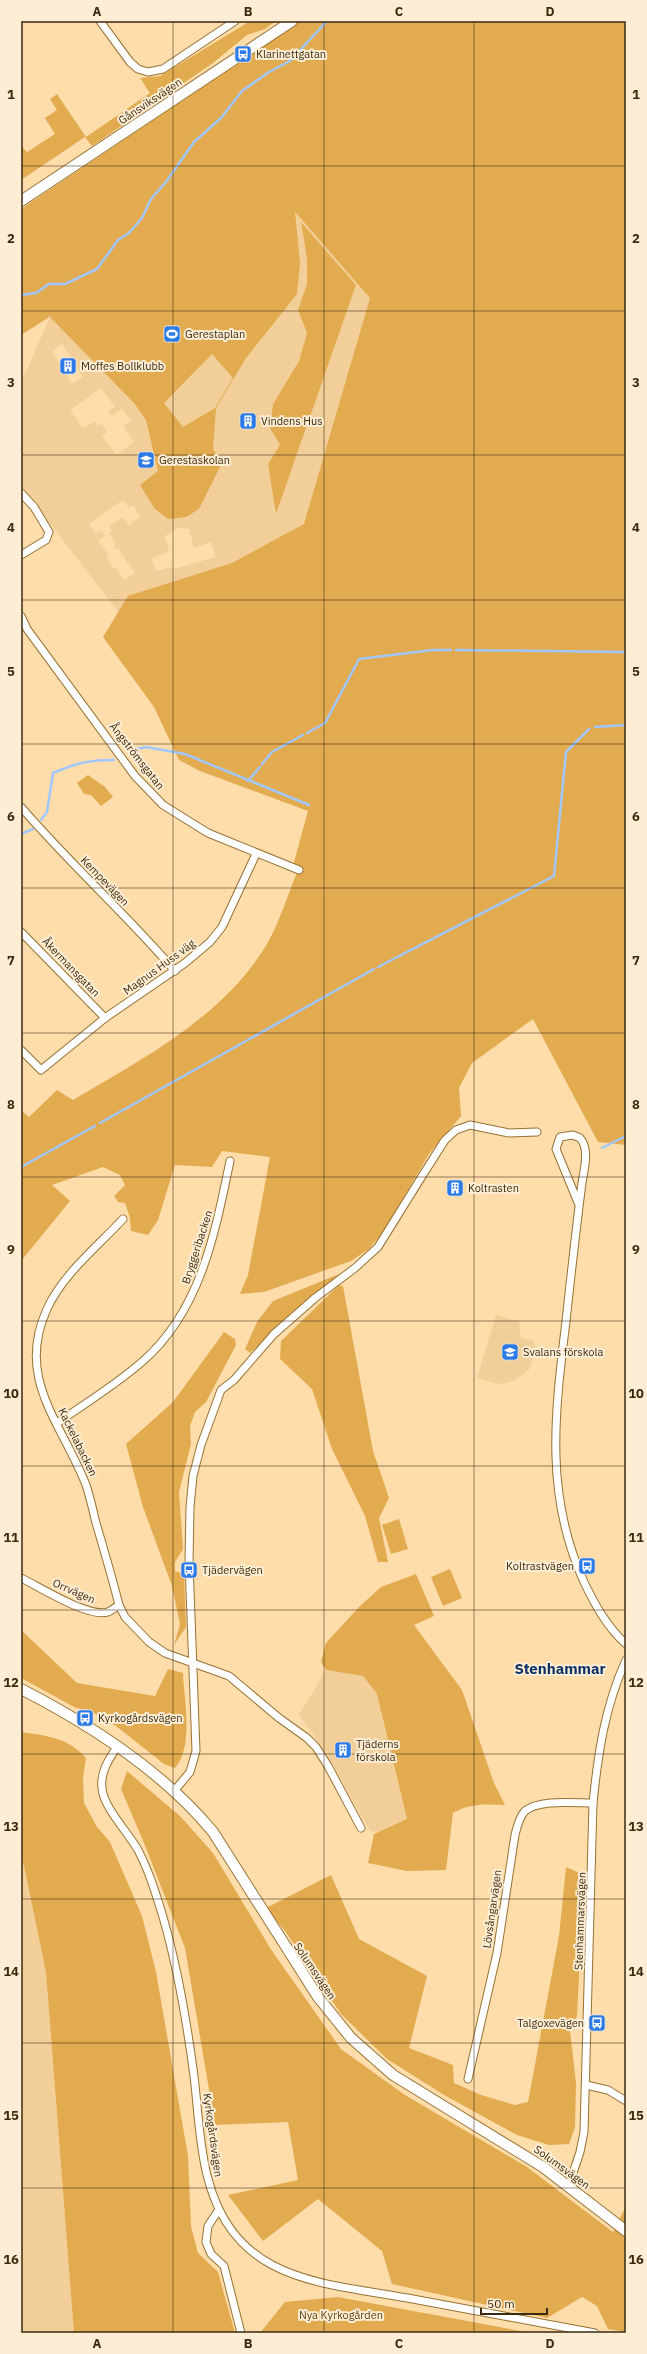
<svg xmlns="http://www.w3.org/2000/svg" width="647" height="2354" viewBox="0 0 647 2354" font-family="'IBM Plex Sans',sans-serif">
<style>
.built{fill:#f2ce98;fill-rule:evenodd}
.green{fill:#e2ab50;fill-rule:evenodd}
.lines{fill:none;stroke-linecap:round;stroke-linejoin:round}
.stream{stroke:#a1c7fd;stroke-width:2.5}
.street-casing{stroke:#977233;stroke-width:9}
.secondary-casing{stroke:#977233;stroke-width:12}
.street{stroke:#fff;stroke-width:7}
.secondary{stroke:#fff;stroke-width:10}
.grid{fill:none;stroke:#3a2a10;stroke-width:1;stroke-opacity:0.55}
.labels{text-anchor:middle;stroke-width:4;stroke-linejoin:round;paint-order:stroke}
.poi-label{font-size:11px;fill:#3a2a10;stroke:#fdedd4;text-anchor:start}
.street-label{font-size:11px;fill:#3a2a10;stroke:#fdedd4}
.park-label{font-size:11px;fill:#5e4417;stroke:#fdedd4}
.district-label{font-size:15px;font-weight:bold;fill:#0e3367;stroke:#fdedd4}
.neatline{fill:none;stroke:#3a2a10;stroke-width:1.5}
.grid-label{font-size:13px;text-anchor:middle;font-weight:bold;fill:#3a2a10}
</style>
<rect width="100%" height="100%" fill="#feddab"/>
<g class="built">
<path d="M289,206L433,368L197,713L21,486V378L25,374L50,317L187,226ZM301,222L356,285L276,514L268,464L280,445L270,428L273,404L299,361L307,333L298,310L307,284V259ZM62,344L83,377L72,384L52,351ZM101,388L115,407L108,411L111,416L122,409L131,421L123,426L134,442L116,455L102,436L107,432L101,424L98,426L94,421L83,429L70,410ZM123,500L129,508L133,505L140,517L129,525L123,517L109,526L112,531L109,533L116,544L114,546L116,549L118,548L126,560V563L128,562L135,573L124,580L115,567L113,568L106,557L109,555L98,541L105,536L102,531L96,534L89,524ZM178,528L189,529L194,548L211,542L216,557L173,569L172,567L156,571L152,558L169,552L165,536Z"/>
<path d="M496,1315L519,1321L521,1338L533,1341L536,1348L529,1370L513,1381L499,1384L477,1378Z"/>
<path d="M326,1670L363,1676L377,1694L407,1820L378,1832L370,1831L324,1749L299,1715Z"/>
<path d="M21,1861L24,1866L46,1972L74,2333H21Z"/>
</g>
<g class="green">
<path d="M250,21H276L265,29L247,35L213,63L92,146L85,137L21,180V146L27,152L55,134L45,118L57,110L50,99L57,94L86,137L150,93L140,78L160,76Z"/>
<path d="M300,21H626V1145L598,1142L533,1019L472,1063L459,1088L461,1116L429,1154L383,1232L369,1249L351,1261L264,1292L240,1294L248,1275L270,1157L222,1151L212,1167L175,1165L158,1220L148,1235L131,1231L130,1218L125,1203L118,1202L114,1196L125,1185L120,1175L103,1167L52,1185L70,1201L21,1261V1110L29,1117L57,1090L73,1100C144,1058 223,1017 267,944C279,923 287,897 296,875L294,862L308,811L200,771L179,760L154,707L103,637L128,596L232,563L304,524L370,298L295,212L300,263L297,294L246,358L216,408L213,448L221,465L199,509L186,517L168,519L155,509L140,485L158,471L146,420L135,404L50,317L54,314L21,335V209ZM212,354L233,378L215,408L183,427L164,403Z"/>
<path d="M301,222L356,285L276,514L268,464L280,445L270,428L273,404L299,361L307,333L298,310L307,284V259Z"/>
<path d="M88,775L105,787L113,797L101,806L91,795L84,794L77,783Z"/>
<path d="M339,1274L250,1353L245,1349L257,1322L273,1301Z"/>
<path d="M339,1285L343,1286L373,1451L389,1498L379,1518L388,1562H378L365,1516L332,1449L312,1389L280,1359L281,1341Z"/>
<path d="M224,1332L235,1339L236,1345L206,1402L195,1412L190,1426L191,1444L179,1492L183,1549L175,1562V1571L184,1574L186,1627L174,1645L180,1624L172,1586L143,1507L126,1444L173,1402Z"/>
<path d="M399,1519L408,1549L391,1554L382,1525Z"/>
<path d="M450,1569L462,1598L443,1606L431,1577Z"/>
<path d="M416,1574L434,1616L414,1625L462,1690L494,1783L505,1805C486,1804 470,1803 453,1813L446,1870L407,1871L368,1863L374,1834L407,1819L377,1694L363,1676L326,1670L321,1662L326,1643L359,1607L381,1587Z"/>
<path d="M21,1630L77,1683L155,1696L168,1669L183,1673C184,1700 194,1747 175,1768L164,1764L116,1726L89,1710L76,1708L21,1678Z"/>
<path d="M21,1732C46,1736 68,1737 86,1758L83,1778L84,1803L97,1827L110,1842L142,1916L156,1972L188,2156L191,2226L198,2253L218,2272L235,2333H74L46,1972L24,1866L21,1861Z"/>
<path d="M127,1771L181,1817L213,1853L272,1951L341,2049L405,2095L527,2167L613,2232L626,2206V2332L608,2329L597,2306L582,2297L547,2318L392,2284L382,2251L318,2199L263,2241L228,2195L298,2180L288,2122L215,2125L185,1948L144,1843L121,1789Z"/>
<path d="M566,1867L584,1875L577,2016L570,2031L576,2083L575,2127L569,2144L549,2145L517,2135L444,2095L387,2059L341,2014L285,1931L266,1908L331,1875L359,1939L427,1976L409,2048L453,2065L454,2083L481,2095L515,2105L528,2102L559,1936Z"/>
<path d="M338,2297L531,2333H260L285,2302Z"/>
</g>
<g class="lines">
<g class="stream">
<path d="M21,295L36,293L49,284H65L97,269L118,240L129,233L142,218L151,199L166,182L194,142L221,118L242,91L269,72L290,61L327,21"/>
<path d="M456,650L626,652"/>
<path d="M358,661L359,659L433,650H451"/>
<path d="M595,727L626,725"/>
<path d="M307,733L325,723L357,663"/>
<path d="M128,751L146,747L185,754L309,805"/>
<path d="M262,764L272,752L303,735"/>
<path d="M248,781L260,767"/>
<path d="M41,820L47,812L53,773C74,764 91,759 114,760"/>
<path d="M21,834L33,829"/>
<path d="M378,967L554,876L566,752L589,729"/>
<path d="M100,1123L374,969"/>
<path d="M602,1148L626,1136"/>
<path d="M21,1167L95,1126"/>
</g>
<defs>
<g id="street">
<path d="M100,21L130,62L138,69L148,72L163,69L235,21"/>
<path d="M21,493L34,507L49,532L46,540L21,555"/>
<path d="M21,616L27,629L135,776L163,805L208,833L299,870"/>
<path d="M21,807C70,864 126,914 175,971"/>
<path d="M21,932L105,1018"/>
<path d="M21,1050L41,1070L105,1018L185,963L210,942L222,927L256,854"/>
<path d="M579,1205L556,1149L560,1137L573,1135L580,1138C590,1149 584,1169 582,1183C576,1229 571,1275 566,1321C555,1413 544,1494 584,1582C595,1605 607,1627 626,1644"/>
<path d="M123,1219C97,1247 63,1274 47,1309C15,1379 62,1423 86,1485C90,1497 93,1510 96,1523C104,1550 112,1577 119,1605L125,1617L149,1642L165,1653L229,1676L279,1718L307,1738L316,1747L328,1766L361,1828"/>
<path d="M57,1423C86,1403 117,1384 143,1361C201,1310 215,1233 230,1161"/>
<path d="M21,1578C40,1587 88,1618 108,1612C112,1610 116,1607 119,1605"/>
<path d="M117,1747C109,1759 100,1772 102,1788C103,1807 128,1832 138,1850C149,1871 156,1894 163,1917C178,1969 187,2023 194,2076C198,2109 199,2143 207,2175C234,2286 326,2282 418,2300C477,2311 536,2322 595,2333"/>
<path d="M175,1790L190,1772L196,1751L189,1563L190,1507L193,1476L201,1445L221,1390L234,1380L274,1334L315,1298L355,1268L378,1247L424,1173L445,1140L456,1130L470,1125L509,1133L537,1132"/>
<path d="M468,2079L497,1953L515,1835C517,1827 519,1817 525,1811C539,1799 575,1803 593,1803"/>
<path d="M586,2085L608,2090L626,2101"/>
<path d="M569,2185L580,2152L584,2132L593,1803C598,1753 605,1706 626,1660"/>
<path d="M218,2211L208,2226L206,2242L211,2254L224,2266L241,2333"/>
</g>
<g id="secondary">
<path d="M21,201L292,21"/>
<path d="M21,1689C91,1725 163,1771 213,1832L318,1997L351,2038L393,2075L543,2167L626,2231"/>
</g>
</defs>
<use href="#street" class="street-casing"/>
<use href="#secondary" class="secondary-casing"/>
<use href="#street" class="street"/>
<use href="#secondary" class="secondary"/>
</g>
<path class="grid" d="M173,21V2333M324,21V2333M474,21V2333M21,166H626M21,311H626M21,455H626M21,600H626M21,744H626M21,888H626M21,1033H626M21,1177H626M21,1321H626M21,1466H626M21,1610H626M21,1754H626M21,1899H626M21,2043H626M21,2188H626"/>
<defs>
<symbol id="bus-square" viewBox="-11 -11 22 22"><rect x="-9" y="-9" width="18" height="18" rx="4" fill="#2c7ae5" stroke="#fdedd4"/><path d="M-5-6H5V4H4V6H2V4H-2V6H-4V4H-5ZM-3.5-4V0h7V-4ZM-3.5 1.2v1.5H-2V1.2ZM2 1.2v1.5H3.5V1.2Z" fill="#fff"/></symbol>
<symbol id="stadium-square" viewBox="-11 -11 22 22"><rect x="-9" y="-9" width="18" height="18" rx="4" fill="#2c7ae5" stroke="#fdedd4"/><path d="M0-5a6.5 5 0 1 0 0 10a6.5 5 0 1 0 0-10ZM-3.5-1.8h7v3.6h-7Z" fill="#fff"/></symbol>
<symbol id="building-square" viewBox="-11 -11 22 22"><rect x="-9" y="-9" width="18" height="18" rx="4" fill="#2c7ae5" stroke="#fdedd4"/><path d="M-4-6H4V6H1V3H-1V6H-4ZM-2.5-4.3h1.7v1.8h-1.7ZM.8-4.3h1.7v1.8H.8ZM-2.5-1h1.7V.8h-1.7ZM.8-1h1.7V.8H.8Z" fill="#fff"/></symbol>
<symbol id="school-square" viewBox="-11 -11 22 22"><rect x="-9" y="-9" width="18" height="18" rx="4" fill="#2c7ae5" stroke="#fdedd4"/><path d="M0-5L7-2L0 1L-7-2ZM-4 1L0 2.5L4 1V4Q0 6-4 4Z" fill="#fff"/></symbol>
</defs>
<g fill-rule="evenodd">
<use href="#bus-square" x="233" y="44" width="20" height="20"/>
<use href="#stadium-square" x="162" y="324" width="20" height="20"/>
<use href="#building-square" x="58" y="356" width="20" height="20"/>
<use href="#building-square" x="238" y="411" width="20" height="20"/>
<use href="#school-square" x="136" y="450" width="20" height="20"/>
<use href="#building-square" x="445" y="1178" width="20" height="20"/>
<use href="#school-square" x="500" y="1342" width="20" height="20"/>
<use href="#bus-square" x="577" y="1556" width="20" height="20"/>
<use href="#bus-square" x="179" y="1560" width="20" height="20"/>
<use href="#bus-square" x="75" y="1708" width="20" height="20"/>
<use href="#building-square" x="333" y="1740" width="20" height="20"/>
<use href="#bus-square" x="587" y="2013" width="20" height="20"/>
</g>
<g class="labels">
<g class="poi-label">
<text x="256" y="58">Klarinettgatan</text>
<text x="185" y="338">Gerestaplan</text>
<text x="81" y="370">Moffes Bollklubb</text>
<text x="261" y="425">Vindens Hus</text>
<text x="159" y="464">Gerestaskolan</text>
<text x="468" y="1192">Koltrasten</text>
<text x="523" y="1356">Svalans förskola</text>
<text x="574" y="1570" text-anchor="end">Koltrastvägen</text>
<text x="202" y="1574">Tjädervägen</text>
<text x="98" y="1722">Kyrkogårdsvägen</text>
<text x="356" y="1748">Tjäderns<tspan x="356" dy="13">förskola</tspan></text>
<text x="584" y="2027" text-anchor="end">Talgoxevägen</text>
</g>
<g class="street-label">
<text transform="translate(150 101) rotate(-34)" y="4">Gånsviksvägen</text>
<text transform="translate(137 756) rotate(52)" y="4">Ångströmsgatan</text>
<text transform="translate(105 881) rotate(46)" y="4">Kempevägen</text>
<text transform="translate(71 967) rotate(46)" y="4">Åkermansgatan</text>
<text transform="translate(159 967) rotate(-36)" y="4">Magnus Huss väg</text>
<text transform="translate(197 1247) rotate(-72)" y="4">Bryggeribacken</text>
<text transform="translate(78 1442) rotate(64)" y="4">Kackelabacken</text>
<text transform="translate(74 1591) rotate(24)" y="4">Orrvägen</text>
<text transform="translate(492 1909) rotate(-82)" y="4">Lövsångarvägen</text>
<text transform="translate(580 1921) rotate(-88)" y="4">Stenhammarsvägen</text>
<text transform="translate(315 1971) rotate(56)" y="4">Solumsvägen</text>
<text transform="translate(213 2135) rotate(82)" y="4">Kyrkogårdsvägen</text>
<text transform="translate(562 2167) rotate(36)" y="4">Solumsvägen</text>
</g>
<g class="park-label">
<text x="341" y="2319">Nya Kyrkogården</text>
</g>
<g class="district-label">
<text x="560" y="1674">Stenhammar</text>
</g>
</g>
<rect width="647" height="2354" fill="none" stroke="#fdedd4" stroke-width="44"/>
<path d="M481 2308v6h66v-6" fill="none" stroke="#3a2a10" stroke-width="2"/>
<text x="487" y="2308" font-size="12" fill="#3a2a10" stroke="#fdedd4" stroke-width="3" paint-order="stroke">50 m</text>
<rect x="22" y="22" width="603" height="2310" class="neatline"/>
<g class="grid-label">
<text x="97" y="16">A</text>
<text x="248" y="16">B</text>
<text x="399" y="16">C</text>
<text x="550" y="16">D</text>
<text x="11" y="99">1</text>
<text x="636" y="99">1</text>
<text x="11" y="243">2</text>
<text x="636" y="243">2</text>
<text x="11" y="387">3</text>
<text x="636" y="387">3</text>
<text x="11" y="532">4</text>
<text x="636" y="532">4</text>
<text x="11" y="676">5</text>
<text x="636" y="676">5</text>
<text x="11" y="821">6</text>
<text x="636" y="821">6</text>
<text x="11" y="965">7</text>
<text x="636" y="965">7</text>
<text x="11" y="1109">8</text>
<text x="636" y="1109">8</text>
<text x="11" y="1254">9</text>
<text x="636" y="1254">9</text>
<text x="11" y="1398">10</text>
<text x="636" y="1398">10</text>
<text x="11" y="1542">11</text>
<text x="636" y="1542">11</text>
<text x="11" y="1687">12</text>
<text x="636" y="1687">12</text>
<text x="11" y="1831">13</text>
<text x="636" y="1831">13</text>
<text x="11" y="1976">14</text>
<text x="636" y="1976">14</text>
<text x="11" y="2120">15</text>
<text x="636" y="2120">15</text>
<text x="11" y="2264">16</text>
<text x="636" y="2264">16</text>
<text x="97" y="2348">A</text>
<text x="248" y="2348">B</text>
<text x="399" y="2348">C</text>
<text x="550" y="2348">D</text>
</g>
</svg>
